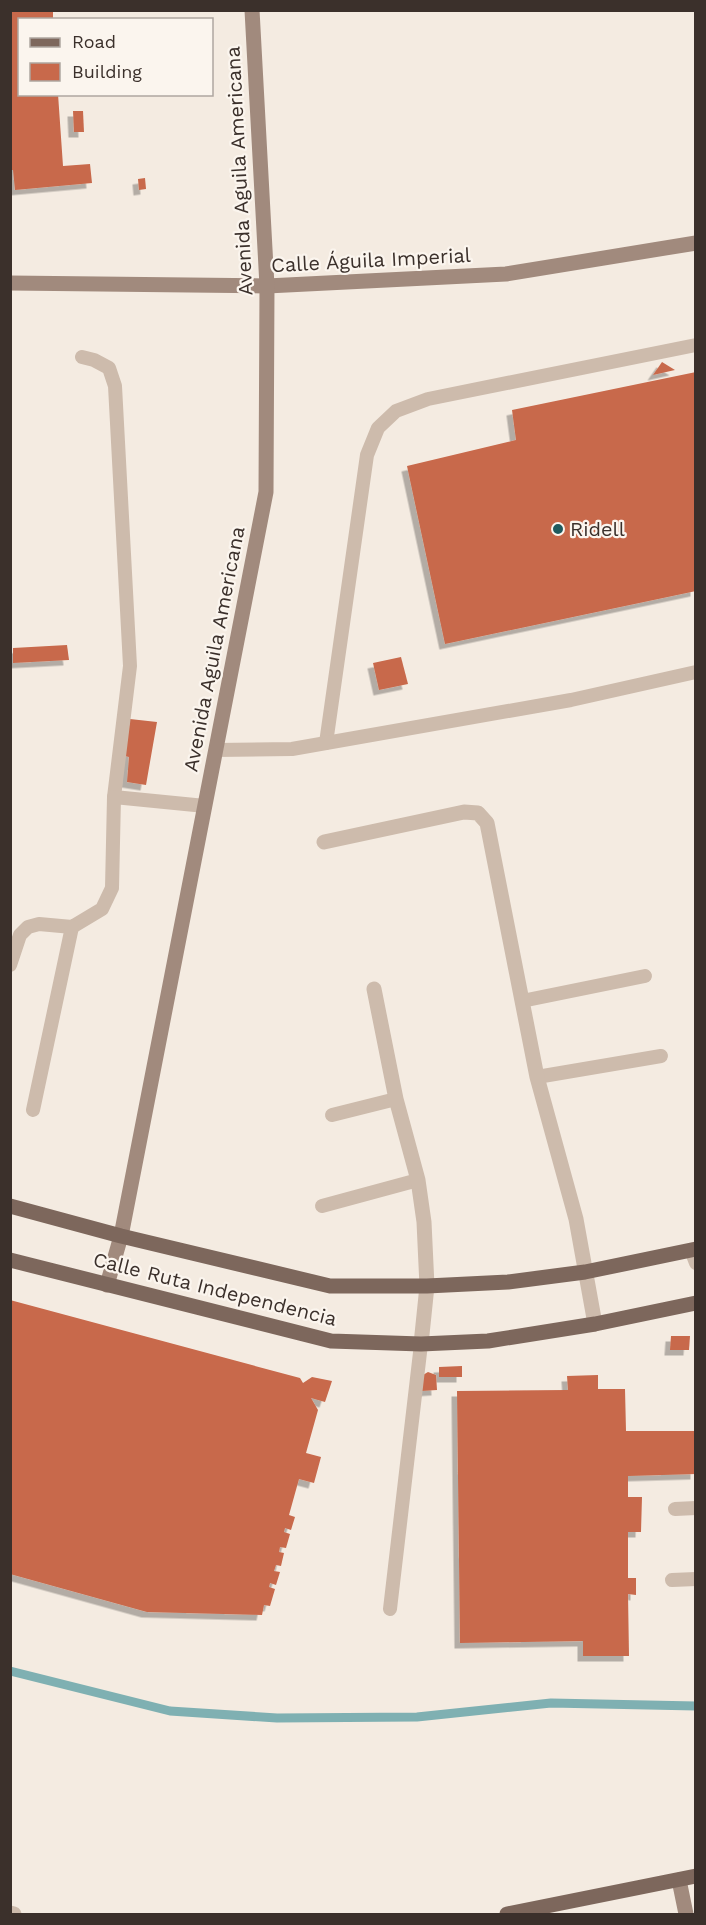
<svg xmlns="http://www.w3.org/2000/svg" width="706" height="1925" viewBox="0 0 706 1925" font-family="'Work Sans',sans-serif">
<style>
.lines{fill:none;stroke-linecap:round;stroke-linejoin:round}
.stream{stroke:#7fb0b2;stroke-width:9}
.building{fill:#c8694b;filter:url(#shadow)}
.lane{stroke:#cdbbac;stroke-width:14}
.street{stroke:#cdbbac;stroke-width:15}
.secondary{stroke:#a18a7d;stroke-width:15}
.primary{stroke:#7d675c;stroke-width:15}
.poi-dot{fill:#1f5a5e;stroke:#fbf5ee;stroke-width:2}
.labels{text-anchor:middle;stroke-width:4.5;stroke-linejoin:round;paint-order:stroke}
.street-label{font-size:20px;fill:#3b302b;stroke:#fbf5ee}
.poi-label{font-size:20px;fill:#3b302b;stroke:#fbf5ee;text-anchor:start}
</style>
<defs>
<filter id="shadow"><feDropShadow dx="-5.5" dy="5.5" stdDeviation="0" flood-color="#0004"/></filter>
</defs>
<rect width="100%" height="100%" fill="#f4ebe1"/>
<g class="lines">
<path class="stream" d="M10,1671L170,1711L277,1718L417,1717L551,1703L696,1706"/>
</g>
<g class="building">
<path d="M10,10H53V20H20V94H58L63,166L90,164L92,183L15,190L13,170H10Z"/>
<path d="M73,111H83L84,132H74Z"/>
<path d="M145,178L146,189L139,190L138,179Z"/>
<path d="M662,362L675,370L653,375Z"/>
<path d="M696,372V591L445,644L407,466L516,440L512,410Z"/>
<path d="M67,645L69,660L13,663V648Z"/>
<path d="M401,657L408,684L379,690L373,663Z"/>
<path d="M130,719L157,722L146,785L127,782L129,757L125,756Z"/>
<path d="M10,1300L300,1378L303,1383L312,1377L332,1381L325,1402L311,1398L318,1410L306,1453L321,1457L314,1483L299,1479L289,1515L295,1517L291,1530L285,1528L284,1532L290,1534L286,1548L280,1547L279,1552L284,1553L281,1566L276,1565L274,1571L280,1572L276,1585L270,1583L269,1587L275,1589L270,1606L264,1605L262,1615L147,1612L10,1574Z"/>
<path d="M671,1336H690L689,1350H670Z"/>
<path d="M462,1366V1377H439V1367Z"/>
<path d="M428,1372L436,1375L437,1390L421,1391L423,1375Z"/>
<path d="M598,1375V1389H625L626,1431H696V1474L628,1476V1497H642L641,1532H628V1578H636V1595L628,1594L629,1656H583V1641L460,1643L457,1391L568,1390L567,1376Z"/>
</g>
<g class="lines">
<g class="lane">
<path d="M82,357L94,360L109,368L115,386L130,666L114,797L205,806"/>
<path d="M326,743L367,455L378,428L396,411L428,399L696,345"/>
<path d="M216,750L292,749L571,700L696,672"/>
<path d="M10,965L20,935L28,927L39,924L72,927L102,909L112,888L114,797"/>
<path d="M522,1001L645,976"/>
<path d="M537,1077L661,1056"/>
<path d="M33,1110L72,927"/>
<path d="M332,1115L396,1099"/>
<path d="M322,1206L418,1180"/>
<path d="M691,1250L696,1263"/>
<path d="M675,1509L696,1508"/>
<path d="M672,1580L696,1579"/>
<path d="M390,1609L421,1344"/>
</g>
<g class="street">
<path d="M324,842L464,812L478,813L487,823L537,1077L576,1219L595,1324"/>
<path d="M374,989L396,1099L418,1180L424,1222L427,1286L421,1344"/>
<path d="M10,1913L14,1914"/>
</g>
<g class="secondary">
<path d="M10,283L267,286L506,274L696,243"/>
<path d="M107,1285L121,1236L266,492L267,286L252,10"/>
<path d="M679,1880L686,1914"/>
</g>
<g class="primary">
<path d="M10,1206L121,1236L330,1286H427L508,1282L585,1272L696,1249"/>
<path d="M10,1260L331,1341L421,1344L488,1341L595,1324L696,1303"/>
<path d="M507,1914L696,1876"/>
</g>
</g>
<circle class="poi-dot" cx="558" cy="529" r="6"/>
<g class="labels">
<g class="street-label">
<text transform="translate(239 171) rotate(-93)" y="7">Avenida Aguila Americana</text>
<text transform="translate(371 260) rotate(-3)" y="7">Calle Águila Imperial</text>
<text transform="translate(214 649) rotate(-79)" y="7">Avenida Aguila Americana</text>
<text transform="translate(215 1289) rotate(14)" y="7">Calle Ruta Independencia</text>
</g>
<g class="poi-label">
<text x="570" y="536">Ridell</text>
</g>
</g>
<rect width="706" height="1925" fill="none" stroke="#3b302b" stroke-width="24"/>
<rect x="18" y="18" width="195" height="78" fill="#fbf5ee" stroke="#aea6a0" stroke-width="1.5"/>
<rect x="30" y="38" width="30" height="9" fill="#7d675c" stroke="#aea6a0" stroke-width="1.5"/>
<text x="72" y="48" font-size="18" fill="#3b302b">Road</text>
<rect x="30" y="63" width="30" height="18" fill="#c8694b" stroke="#aea6a0" stroke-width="1.5"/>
<text x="72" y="78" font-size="18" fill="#3b302b">Building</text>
</svg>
